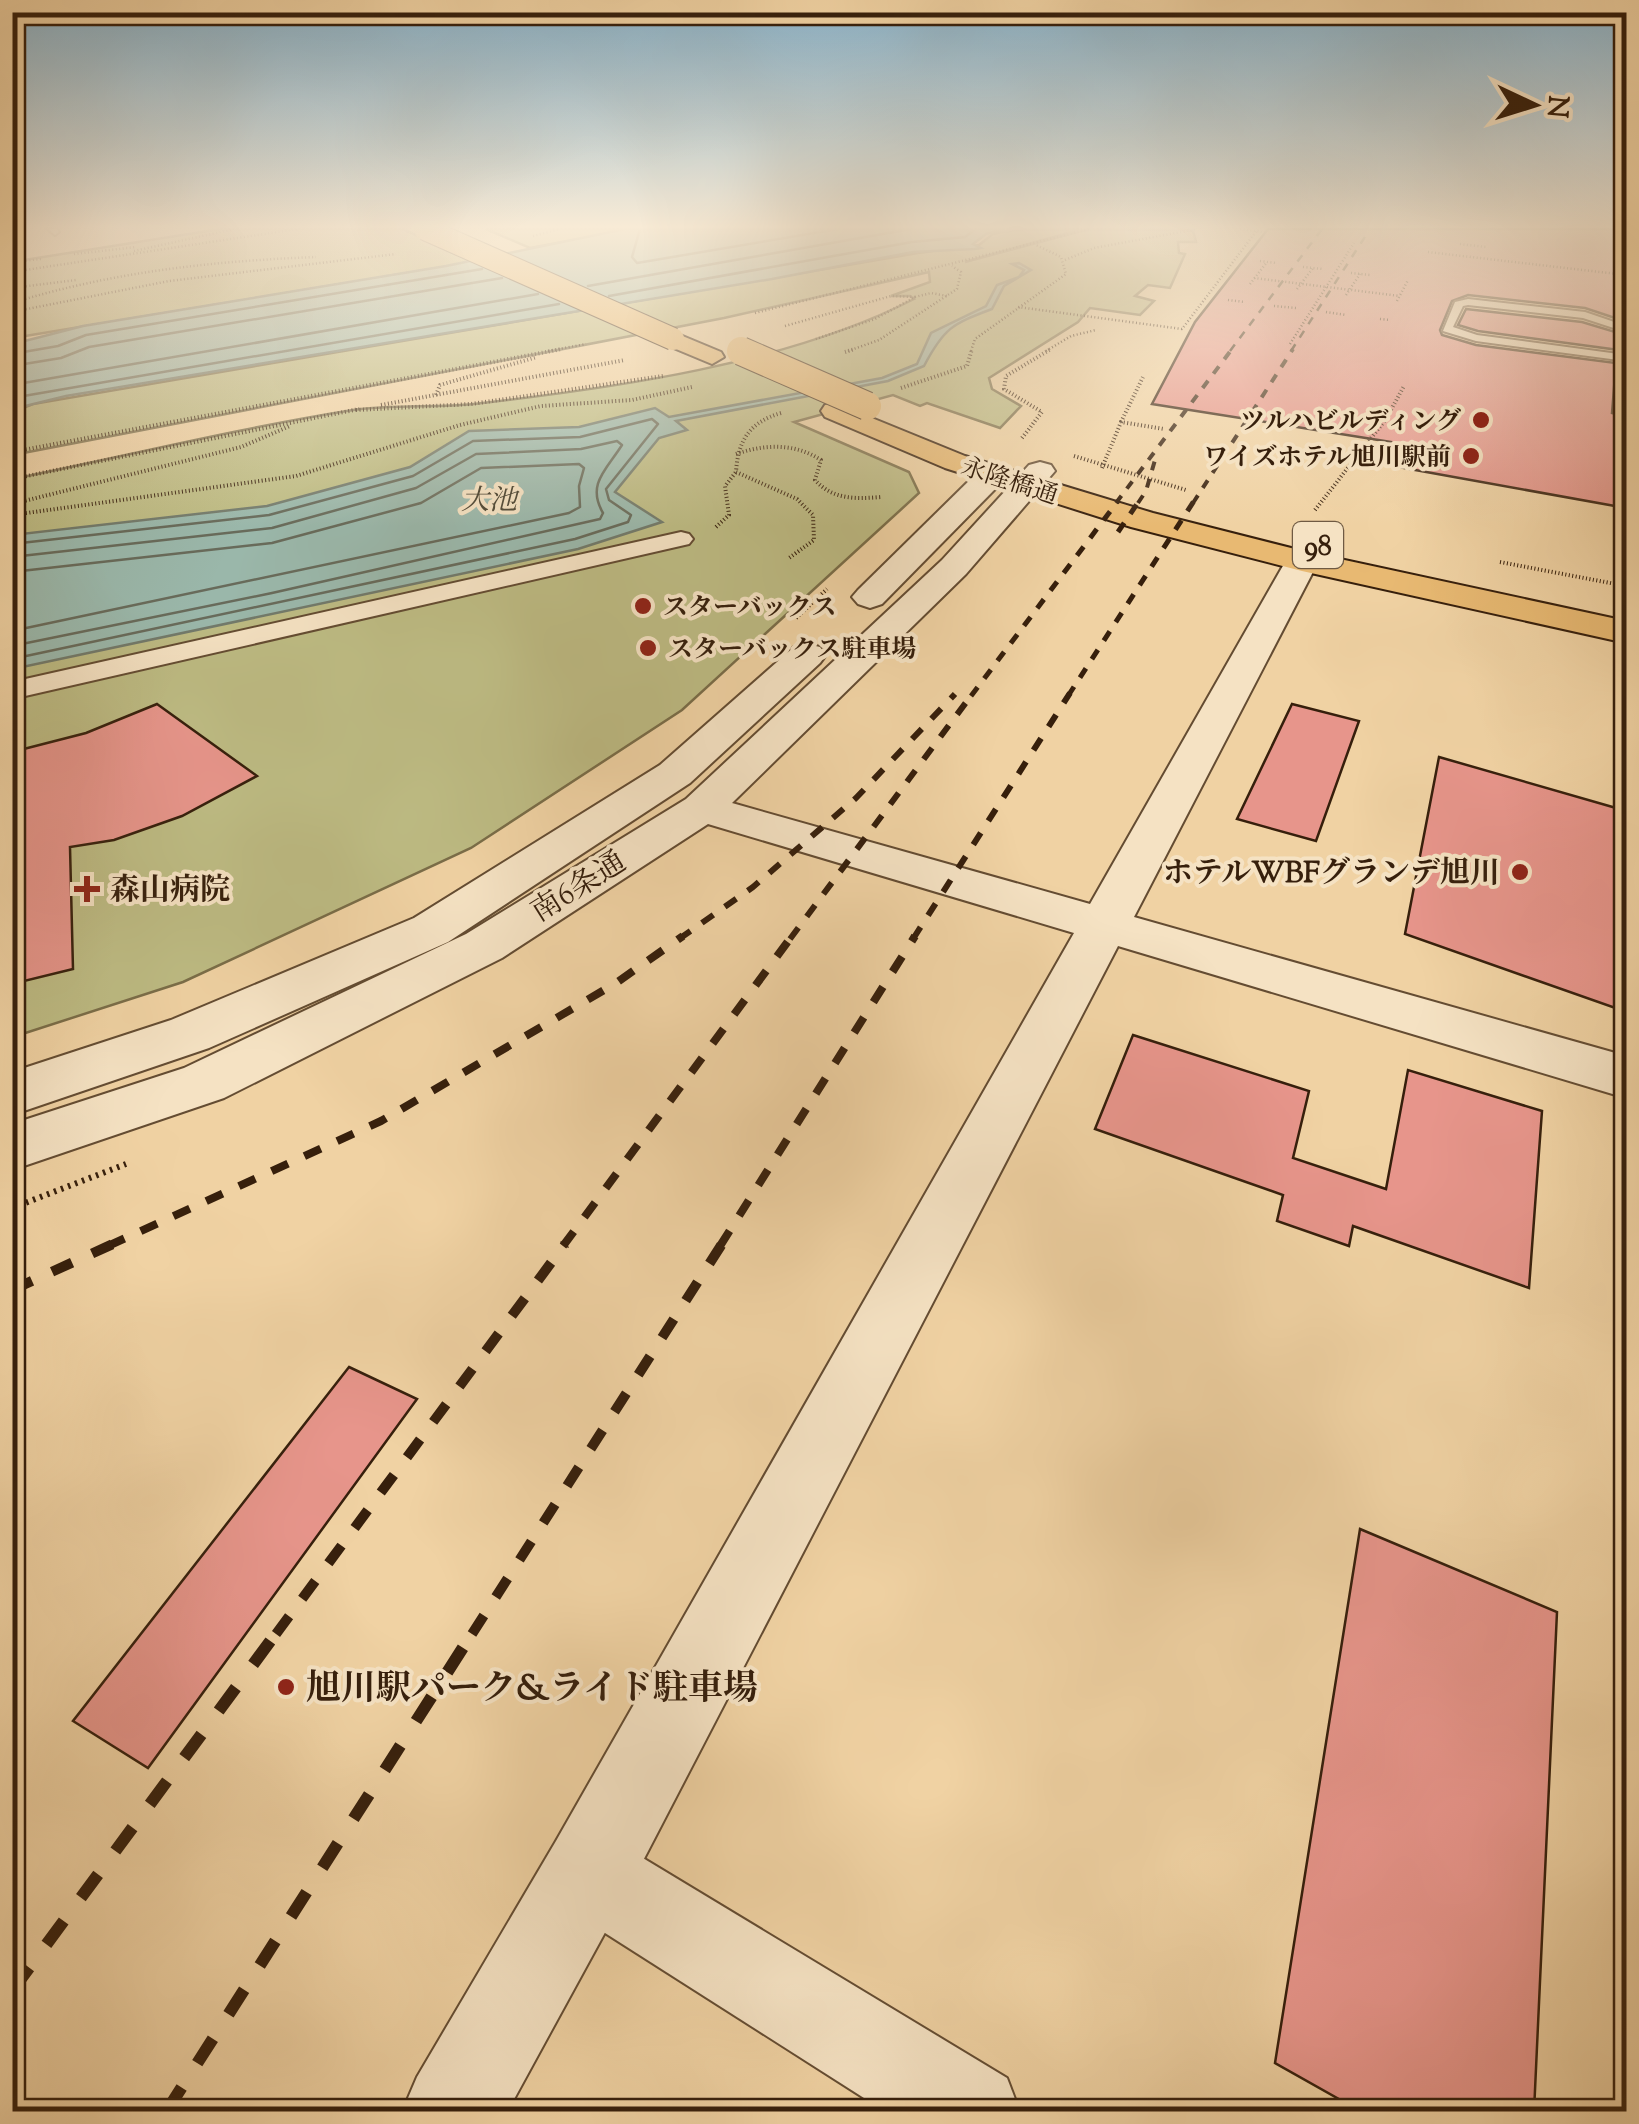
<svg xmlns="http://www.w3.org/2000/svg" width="1639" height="2124" viewBox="0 0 1639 2124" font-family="'Sorts Mill Goudy','Noto Serif JP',serif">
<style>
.green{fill:#bdbb83;stroke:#7a6d48;stroke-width:2.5}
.water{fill:#9ab7aa;stroke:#727a6b;stroke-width:2.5}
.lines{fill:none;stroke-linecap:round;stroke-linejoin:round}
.shore{stroke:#686b5b;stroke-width:2.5}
.building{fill:#e7958b;stroke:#361f0c;stroke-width:2.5}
.service-casing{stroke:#644c32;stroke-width:4}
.pedestrian-casing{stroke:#644c32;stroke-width:4}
.minor-casing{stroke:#644c32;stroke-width:4}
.tertiary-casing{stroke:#644c32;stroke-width:4}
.primary-casing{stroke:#361f0c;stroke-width:4}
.path-far2{stroke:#361f0c;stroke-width:2.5;stroke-dasharray:1 2.5;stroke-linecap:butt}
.path-far1{stroke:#361f0c;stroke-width:4;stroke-dasharray:1 2.5;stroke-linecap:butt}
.path{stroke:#361f0c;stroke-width:6;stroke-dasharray:2.5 5;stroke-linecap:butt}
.service{fill:#f5e2c3;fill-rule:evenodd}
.pedestrian{fill:#f5e2c3;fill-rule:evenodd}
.minor{fill:#f5e2c3;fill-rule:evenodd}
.tertiary{fill:#f5e2c3;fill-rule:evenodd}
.primary{fill:#e8b972;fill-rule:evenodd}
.rail-far6{stroke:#361f0c;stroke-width:2.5;stroke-dasharray:8 8;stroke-linecap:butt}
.rail-far5{stroke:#361f0c;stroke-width:4;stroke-dasharray:9 9;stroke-linecap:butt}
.rail-far4{stroke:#361f0c;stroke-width:5;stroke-dasharray:11 11;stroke-linecap:butt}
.rail-far3{stroke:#361f0c;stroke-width:6;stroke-dasharray:14 14;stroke-linecap:butt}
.rail-far2{stroke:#361f0c;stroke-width:8;stroke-dasharray:18 18;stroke-linecap:butt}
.rail-far1{stroke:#361f0c;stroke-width:10;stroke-dasharray:22 22;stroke-linecap:butt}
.rail{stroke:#361f0c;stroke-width:12;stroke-dasharray:29 29;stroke-linecap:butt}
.primary-bridge-far1-casing{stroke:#361f0c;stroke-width:24;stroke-linecap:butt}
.primary-bridge-casing{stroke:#361f0c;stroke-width:30;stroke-linecap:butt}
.primary-bridge-far1{stroke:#e8b972;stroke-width:22}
.primary-bridge{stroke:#e8b972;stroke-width:28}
.poi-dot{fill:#8f2418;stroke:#f5e2c3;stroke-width:4}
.labels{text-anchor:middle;stroke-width:8;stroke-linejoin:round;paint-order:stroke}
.far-poi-label{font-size:25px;font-weight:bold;fill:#361f0c;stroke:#f5e2c3;text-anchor:end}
.far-street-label{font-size:25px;fill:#361f0c;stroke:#f5e2c3}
.far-water-label{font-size:28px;font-style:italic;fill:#544d3b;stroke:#f5e2c3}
.shield{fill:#f5e2c3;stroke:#6f5a43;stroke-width:2.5}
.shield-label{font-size:28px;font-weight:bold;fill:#361f0c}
.poi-label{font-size:30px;font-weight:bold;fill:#361f0c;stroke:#f5e2c3;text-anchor:end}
.street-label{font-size:30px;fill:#361f0c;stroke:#f5e2c3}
.near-poi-label{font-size:35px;font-weight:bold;fill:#361f0c;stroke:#f5e2c3;text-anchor:start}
</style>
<rect width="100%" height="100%" fill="#f0d2a3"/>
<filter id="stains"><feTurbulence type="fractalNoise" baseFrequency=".002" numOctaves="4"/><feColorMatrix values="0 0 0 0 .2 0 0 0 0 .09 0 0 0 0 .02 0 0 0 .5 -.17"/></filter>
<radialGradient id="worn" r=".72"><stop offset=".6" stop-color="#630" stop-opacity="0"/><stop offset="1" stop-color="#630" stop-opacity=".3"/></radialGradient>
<g class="green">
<path d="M220,229H403L474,262L13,338V257L18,261Z"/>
<path d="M486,229H632L530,248Z"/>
<path d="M1082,229L965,262L1089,229L1185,230L1193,231L1196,242H1178L1179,253L1185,254L1170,288L1148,285L1135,296L1154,301L1140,315L1090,308L1078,322L989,378L992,389L1021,406L1000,428L927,403L920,406L893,395L794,422L909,472L919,493L682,710L471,848L183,982L13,1037V479C126,456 239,428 353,410C393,404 434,408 474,404C615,388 787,364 914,299L910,296H891L930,282L929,272L724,318L13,455V412L33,404L918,253L979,245L993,234L1014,230Z"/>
</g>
<g class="water">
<path d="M625,229H1005L986,234L973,244L981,248L975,249L913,252L772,279L66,396L13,409V344L83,326L446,266Z"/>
<path d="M1019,263L1031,270L1004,286L992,309C952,324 944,328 924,366L888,381L676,421L687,430L659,438L615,492L662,522L578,549L13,669L12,535L267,506L410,467L469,431L579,427L655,408L669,417L882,378L917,364L931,333L986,306L997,285L1019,277L1024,270L1012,264Z"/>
</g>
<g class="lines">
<g class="shore">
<path d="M640,229L632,257L637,263L838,229"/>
<path d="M588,286L911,229"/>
<path d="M609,296L912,242L965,237L976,229"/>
<path d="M12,354L58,346L86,335L482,269"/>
<path d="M12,366L61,358L89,347L502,278"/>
<path d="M12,385L538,294"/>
<path d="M12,398L559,304"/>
<path d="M12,544L269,515L413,476L473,441L580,437L652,419L658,424L606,489L609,500L631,515L628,522L575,539L12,659"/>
<path d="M12,557L272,528L416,488L476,454L581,449L617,441L622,445C607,469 586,484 603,513L600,519L272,593L12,646"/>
<path d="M12,572L272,543L421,503L481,468L579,464L584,468L579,486L580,507L569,513L12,631"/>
</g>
</g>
<g class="building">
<path d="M1268,229H1626L1624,321L1585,308L1468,295L1452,301L1440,330L1442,335L1476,345L1616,363L1612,413L1626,416V508L1382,464L1391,442L1152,404L1195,322Z"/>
<path d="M1466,309L1582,322L1622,334L1619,350L1478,331L1458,325Z"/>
<path d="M157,704L257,776L182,816L114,840L70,847L73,969L12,984V752L86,733Z"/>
<path d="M1292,704L1359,721L1316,841L1237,819Z"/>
<path d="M1439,757L1623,810L1621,1010L1405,934Z"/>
<path d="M1133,1035L1309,1091L1293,1158L1386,1189L1408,1070L1542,1111L1529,1288L1353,1226L1349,1246L1277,1221L1283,1195L1095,1129Z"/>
<path d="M349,1367L417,1399L148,1768L73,1721Z"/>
<path d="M1360,1529L1557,1612L1534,2112H1362L1275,2063Z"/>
</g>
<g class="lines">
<defs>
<g id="service">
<path d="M48,229H57L59,232L55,235Z"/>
<path d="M1468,299L1585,312L1626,326V332L1583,318L1468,305L1463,306L1453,327L1477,335L1626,355V361L1476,341L1443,331L1455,302Z"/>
</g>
<path id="pedestrian" d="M681,532L689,534L693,539L689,544L12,699V682Z"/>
<path id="minor" d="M588,1830L618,1843L1007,2078L1020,2112H886L558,1903L545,1873L558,1843Z"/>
<g id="tertiary">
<path d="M1040,462L1051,465L1055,471L966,574L732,803L1090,904L1296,543L1300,536H1324L1328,543L1134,917L1626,1056V1098L1118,946L620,1905L507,2112H402L417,2077L556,1841L1074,933L708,824L502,958L224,1098L12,1170V1124L184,1068L466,934L686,799L942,560L1029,465Z"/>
<path d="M990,468L1001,471L1005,477L1001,483L882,604L870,608L858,604L852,597L858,590L979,471Z"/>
<path d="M807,644L820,647L826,655L820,663L690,783L448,942L209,1048L12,1115V1072L171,1020L414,918L660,765L794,647Z"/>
</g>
<g id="primary">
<path d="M673,332L721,352L724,357L712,364L664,344L661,339Z"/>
<path d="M835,403L965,456L1153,513L1303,551L1626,621V643L1302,571L1131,527L945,468L825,417L821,411L825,405Z"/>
</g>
</defs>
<use href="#service" class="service-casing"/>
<use href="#pedestrian" class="pedestrian-casing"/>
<use href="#minor" class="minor-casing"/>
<use href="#tertiary" class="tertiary-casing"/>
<use href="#primary" class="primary-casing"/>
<g class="path-far2">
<path d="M1240,229L1265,232"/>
<path d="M533,236L560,229"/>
<path d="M1460,244L1486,247"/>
<path d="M134,251L234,229"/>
<path d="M1428,252L1626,275"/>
<path d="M74,254L136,247"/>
<path d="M1065,260L1094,248L1197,229"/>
<path d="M1260,261L1276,263"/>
<path d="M12,262L41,259"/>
<path d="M1303,267L1323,269"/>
<path d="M12,272L297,229"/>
<path d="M1351,273L1370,275"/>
<path d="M1254,278L1400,296"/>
<path d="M1250,284L1267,262"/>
<path d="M12,288L76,280"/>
<path d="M1297,289L1313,268"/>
<path d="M1346,295L1360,274"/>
<path d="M915,297L931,293L947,296"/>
<path d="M1228,300L1245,302"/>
<path d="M1397,301L1408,280"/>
<path d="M12,303C112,272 212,261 316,257"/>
<path d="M1274,306L1296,308"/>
<path d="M1018,307L1182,329L1258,229"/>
<path d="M12,312L169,281L396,254"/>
<path d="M1326,312L1346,315"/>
<path d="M755,313L1089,229"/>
<path d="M1380,319L1390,320"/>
<path d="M785,326L891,296L915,297L875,319L816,339"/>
<path d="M1290,344L1354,243"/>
<path d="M548,351L586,344"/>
<path d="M848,351L879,340L957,289L961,272L952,266"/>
<path d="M971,351L975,339L1066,274L1061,257L1036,245"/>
<path d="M1046,351L1071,336L1096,330"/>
</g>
<g class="path-far1">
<path d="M845,352L855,349"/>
<path d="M901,388L967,366L972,349"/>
<path d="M436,395L440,385L537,357"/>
<path d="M381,405L625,360"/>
<path d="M356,410L471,404L663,376"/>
<path d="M781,413C750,422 738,440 736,472L797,499L813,515L814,540L789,558"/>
<path d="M1121,422L1144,375"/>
<path d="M1022,438L1042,412L1004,389L1006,376L1051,349"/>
<path d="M12,452L562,349"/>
<path d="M736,454C765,444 795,443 821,460L815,480C833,500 856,499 881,497"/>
<path d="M1074,456L1186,490"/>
<path d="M1102,468L1121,422L1164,429"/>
<path d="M12,479L359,409"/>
<path d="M12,504L241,447L290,426"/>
<path d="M1315,510L1386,419L1404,386"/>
<path d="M12,515L296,476L460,425L541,406L632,400L692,387"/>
<path d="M716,527L729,515L725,486L736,472"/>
<path d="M1500,562L1626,586"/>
<path d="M796,618L827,589"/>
</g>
<path class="path" d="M12,1208L126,1164"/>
<use href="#service" class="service"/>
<use href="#pedestrian" class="pedestrian"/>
<use href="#minor" class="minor"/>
<use href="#tertiary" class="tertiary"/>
<use href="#primary" class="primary"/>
<g class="rail-far6">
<path d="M1230,351L1322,229"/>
<path d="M1291,351L1370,229"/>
</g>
<g class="rail-far5">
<path d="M1116,503L1232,349"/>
<path d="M1138,503L1146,491L1155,460"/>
<path d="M1193,503L1293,349"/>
</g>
<g class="rail-far4">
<path d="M1118,532L1139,501"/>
<path d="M971,696L1118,501"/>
<path d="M1068,696L1194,501"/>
</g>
<g class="rail-far3">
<path d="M679,939L753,887L856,798L955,694"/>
<path d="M790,939L973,693"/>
<path d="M913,939L1070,693"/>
</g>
<g class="rail-far2">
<path d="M108,1246L381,1121L616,983L683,936"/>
<path d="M563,1246L792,936"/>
<path d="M720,1246L915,936"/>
</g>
<g class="rail-far1">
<path d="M12,1290L113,1244"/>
<path d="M276,1634L565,1244"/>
<path d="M472,1634L722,1244"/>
</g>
<g class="rail">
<path d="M12,1991L277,1632"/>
<path d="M166,2112L473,1632"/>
</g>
<defs>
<path id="primary-bridge-far1" d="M425,229L673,339"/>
<path id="primary-bridge" d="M741,351L867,406"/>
</defs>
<use href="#primary-bridge-far1" class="primary-bridge-far1-casing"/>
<use href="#primary-bridge" class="primary-bridge-casing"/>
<use href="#primary-bridge-far1" class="primary-bridge-far1"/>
<use href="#primary-bridge" class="primary-bridge"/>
</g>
<linearGradient id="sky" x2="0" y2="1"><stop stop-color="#89b5cf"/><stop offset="0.43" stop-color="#f8ebd6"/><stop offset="1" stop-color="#f8ebd6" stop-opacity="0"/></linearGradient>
<rect width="1639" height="527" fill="url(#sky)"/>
<g class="poi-dot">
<circle cx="1481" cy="420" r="10"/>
<circle cx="1471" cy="456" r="10"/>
<circle cx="643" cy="606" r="10"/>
<circle cx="648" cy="648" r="10"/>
<circle cx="1520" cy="872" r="10"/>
<path d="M82 874h10v10h10v10h-10v10h-10v-10h-10v-10h10z"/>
<circle cx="286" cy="1687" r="10"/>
</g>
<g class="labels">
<g class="far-poi-label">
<text x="1461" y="429">ツルハビルディング</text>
<text x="1451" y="465">ワイズホテル旭川駅前</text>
<text x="663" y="615" text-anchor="start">スターバックス</text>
<text x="668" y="657" text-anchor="start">スターバックス駐車場</text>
</g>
<g class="far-street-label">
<text transform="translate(1010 480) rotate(18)" y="9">永隆橋通</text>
</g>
<g class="far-water-label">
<text x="489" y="509">大池</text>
</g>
<rect class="shield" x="1293" y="522" width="50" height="46" rx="8"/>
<g class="shield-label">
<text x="1318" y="555">98</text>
</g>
<g class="poi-label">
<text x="1500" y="882">ホテルWBFグランデ旭川</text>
<text x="110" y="899" text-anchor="start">森山病院</text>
</g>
<g class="street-label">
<text transform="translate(578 886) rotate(-32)" y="10">南6条通</text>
</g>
<g class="near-poi-label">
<text x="306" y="1699">旭川駅パーク&amp;ライド駐車場</text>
</g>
</g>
<rect width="1639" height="2124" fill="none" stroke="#f0d2a3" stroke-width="50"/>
<rect x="15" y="15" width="1609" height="2094" fill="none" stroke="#361f0c" stroke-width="5"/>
<rect x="25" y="25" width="1589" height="2074" fill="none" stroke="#361f0c" stroke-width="2.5"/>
<g transform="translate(1534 105) rotate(94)" stroke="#f5e2c3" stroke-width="8" paint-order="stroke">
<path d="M0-8L18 38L0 25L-18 38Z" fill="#361f0c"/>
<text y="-15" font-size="28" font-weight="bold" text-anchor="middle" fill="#361f0c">N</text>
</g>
<rect width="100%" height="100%" filter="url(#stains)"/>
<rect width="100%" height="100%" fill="url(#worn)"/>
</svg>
